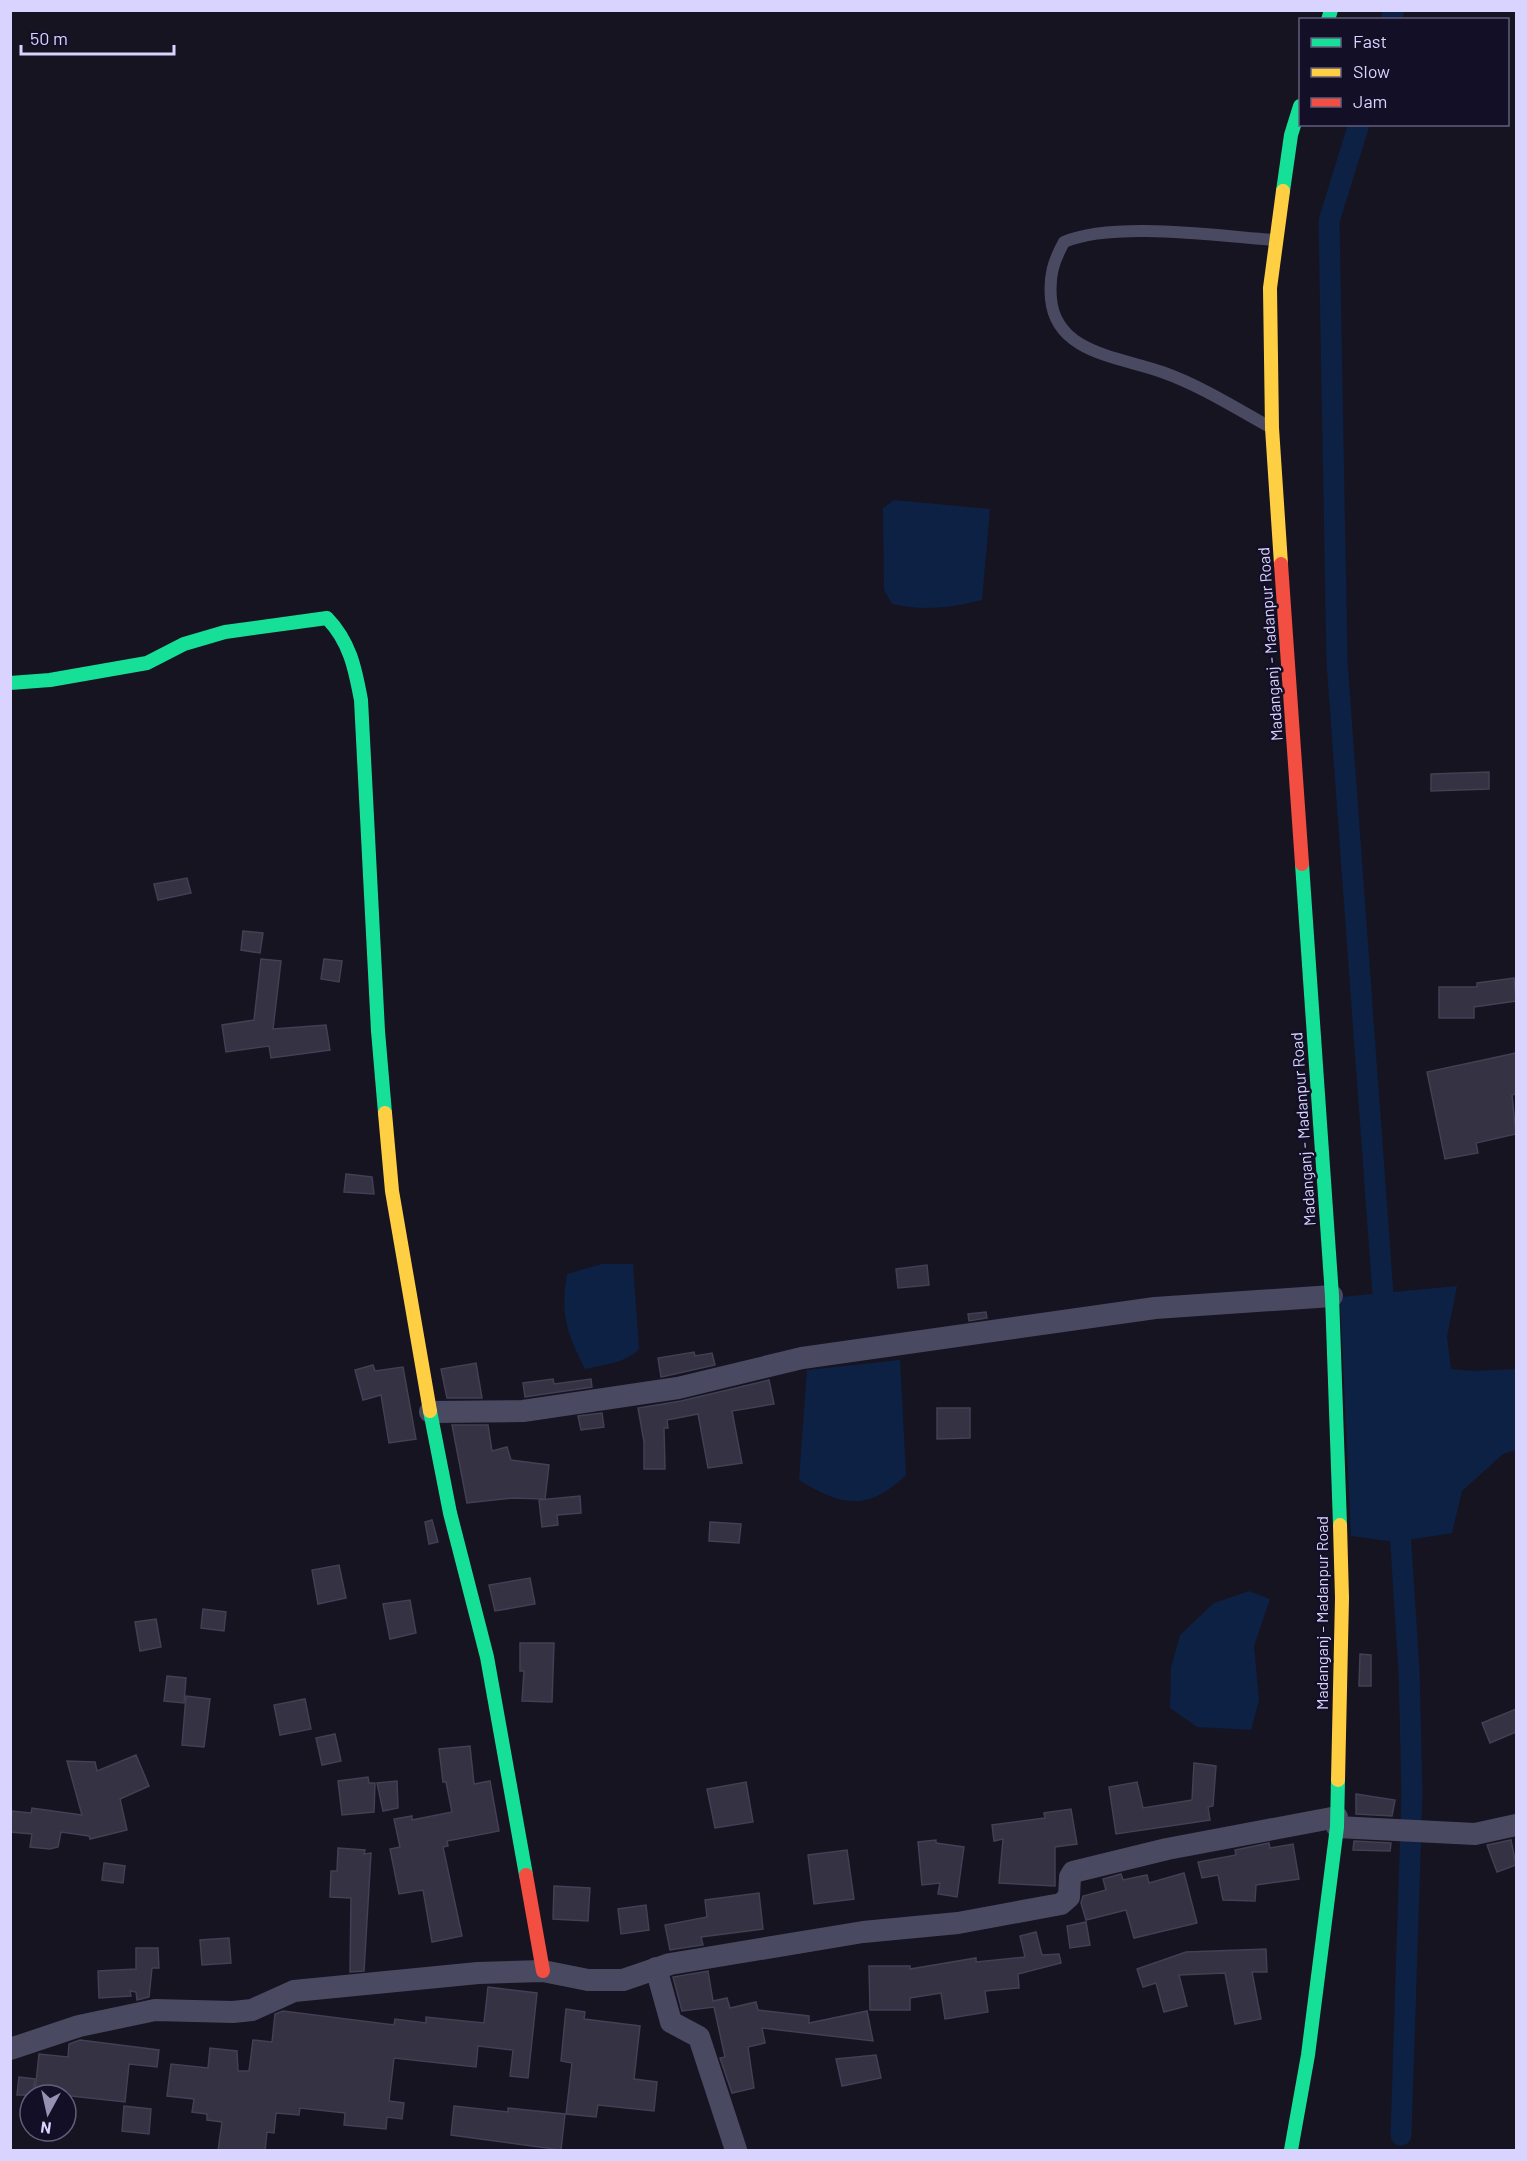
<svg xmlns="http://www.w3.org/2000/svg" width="1527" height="2161" viewBox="0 0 1527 2161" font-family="Barlow,sans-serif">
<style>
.water{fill:#0d2144}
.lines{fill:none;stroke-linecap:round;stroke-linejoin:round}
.canal{stroke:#0d2144;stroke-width:21}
.building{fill:#343243;stroke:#433f54;stroke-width:1.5}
.lane{stroke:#4a4962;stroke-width:12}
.street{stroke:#4a4962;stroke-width:22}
.fast{stroke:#16e098;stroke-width:14}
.slow{stroke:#ffcf43;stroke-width:14}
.jam{stroke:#f24e42;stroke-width:14}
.labels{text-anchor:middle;stroke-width:5;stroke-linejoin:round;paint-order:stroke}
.street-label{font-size:16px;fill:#d9d4ff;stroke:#130f26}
</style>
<rect width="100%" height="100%" fill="#161421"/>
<g class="water">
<path d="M894,500L990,509L982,600C950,608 925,611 892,604L884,590L883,508Z"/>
<path d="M602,1264H633L639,1349C626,1363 603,1365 585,1369C567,1332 560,1316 567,1274Z"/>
<path d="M1457,1286L1447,1337L1451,1369L1474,1371L1516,1369V1450L1503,1454L1462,1491L1452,1533L1395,1542L1351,1536L1340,1297Z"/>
<path d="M900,1360L906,1475C868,1512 841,1506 799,1480L807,1370Z"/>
<path d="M1249,1591L1270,1599L1254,1646L1259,1700L1251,1730L1197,1727L1170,1708L1171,1668L1180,1635L1214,1603Z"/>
</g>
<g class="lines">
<g class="canal">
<path d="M1391,20L1394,10"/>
<path d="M1359,124L1329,221L1337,662L1385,1322"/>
<path d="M1399,1515L1409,1671L1412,1792L1401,2135"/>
</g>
</g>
<g class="building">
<path d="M1489,772V789L1431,791V774Z"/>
<path d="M187,878L191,893L158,900L154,884Z"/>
<path d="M243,931L263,933L260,953L241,950Z"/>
<path d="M261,959L281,961L273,1029L326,1025L330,1050L271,1058L269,1046L226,1052L222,1025L254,1020Z"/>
<path d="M324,959L342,961L339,982L321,979Z"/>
<path d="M1514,978L1516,1001L1474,1007V1018H1439V987H1477V983Z"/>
<path d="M1516,1053V1094L1512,1095L1516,1134L1476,1143L1478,1153L1445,1159L1427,1072Z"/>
<path d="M346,1174L372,1177L374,1194L344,1192Z"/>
<path d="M927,1265L929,1285L898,1288L896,1269Z"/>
<path d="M986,1312L987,1318L969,1321L968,1314Z"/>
<path d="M694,1352L695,1356L712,1353L715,1365L661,1377L658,1358Z"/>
<path d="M476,1363L482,1398H447L441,1369Z"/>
<path d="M373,1365L375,1371L403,1367L416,1439L389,1443L381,1395L363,1400L355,1370Z"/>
<path d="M553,1379L554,1384L591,1379L592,1387L525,1397L523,1383Z"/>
<path d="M769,1380L774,1404L732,1411L742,1463L708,1468L698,1414L667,1420L668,1428H664L665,1469H644V1442L638,1408L681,1401Z"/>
<path d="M937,1408H970V1438L937,1439Z"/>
<path d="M602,1413L604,1427L581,1430L578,1416Z"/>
<path d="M452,1425H488L492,1451L507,1447L511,1460L549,1465L545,1499L512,1498L467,1503Z"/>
<path d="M580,1496L581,1513L557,1515L558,1525L542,1527L539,1500Z"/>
<path d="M432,1520L438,1542L429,1544L425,1522Z"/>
<path d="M710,1522L741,1524L739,1543L709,1541Z"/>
<path d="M339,1565L346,1598L318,1604L312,1570Z"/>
<path d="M530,1578L535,1604L495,1611L489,1585Z"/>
<path d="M410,1600L416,1633L390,1639L383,1604Z"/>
<path d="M203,1609L226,1612L224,1631L201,1628Z"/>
<path d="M156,1619L161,1647L140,1651L135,1622Z"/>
<path d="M520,1643H554L552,1702L522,1701L524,1671H520Z"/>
<path d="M1360,1654L1371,1655V1686H1359Z"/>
<path d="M167,1676L186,1678L184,1703L164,1701Z"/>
<path d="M186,1696L210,1699L204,1747L182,1745Z"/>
<path d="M305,1699L311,1729L280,1735L274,1705Z"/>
<path d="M1516,1709V1732L1490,1743L1482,1723Z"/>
<path d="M335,1734L341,1761L322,1765L316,1738Z"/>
<path d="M470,1746L474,1784L490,1781L499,1831L447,1841L448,1846L443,1847L462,1936L432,1942L423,1890L399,1894L390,1849L400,1847L394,1819L412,1816V1820L452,1812L446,1782H443L439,1749Z"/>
<path d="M136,1755L149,1786L120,1799L127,1830L90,1839L89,1836L61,1832L58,1847L50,1849L30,1847L32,1834L10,1832L12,1811L31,1813L32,1808L82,1815L67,1761L95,1762L97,1771Z"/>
<path d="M1194,1763L1216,1766L1213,1806L1208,1807L1210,1820L1116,1834L1109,1787L1137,1782L1143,1808L1192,1800Z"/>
<path d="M368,1777L369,1783H375L374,1812L342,1815L338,1781Z"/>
<path d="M397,1781L398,1808L383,1811L377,1783Z"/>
<path d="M746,1782L753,1822L715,1828L707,1789Z"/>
<path d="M1356,1794L1395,1800L1392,1816L1356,1814Z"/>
<path d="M1071,1809L1077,1844L1055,1847V1886L999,1883L1003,1839L994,1841L992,1825L1045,1818L1044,1813Z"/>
<path d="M936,1840V1843L964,1847L957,1897L938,1894L940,1883L922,1885L918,1842Z"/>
<path d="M1511,1840L1516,1865L1497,1872L1487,1845Z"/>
<path d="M1354,1841L1391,1843L1390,1851L1353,1850Z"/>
<path d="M1269,1843L1270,1848L1293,1844L1299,1879L1256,1885L1255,1901L1223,1900L1218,1875L1202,1878L1198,1862L1236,1855L1235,1850Z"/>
<path d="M338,1848L365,1850L364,1854L371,1853L364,1971L350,1972L351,1898L330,1897L331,1871H337Z"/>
<path d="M847,1850L854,1899L814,1904L808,1855Z"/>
<path d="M104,1863L125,1866L123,1883L102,1880Z"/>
<path d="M1184,1873L1197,1923L1134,1938L1126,1910L1086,1920L1081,1903L1083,1896L1106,1890L1103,1879L1121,1874L1123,1880L1147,1875L1149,1883Z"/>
<path d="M554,1886L590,1888L588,1921L553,1919Z"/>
<path d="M759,1893L763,1929L701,1937L703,1945L670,1950L665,1925L707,1917L705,1900Z"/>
<path d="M646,1905L649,1930L621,1934L618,1909Z"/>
<path d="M1086,1922L1090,1945L1070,1948L1067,1926Z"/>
<path d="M1036,1932L1042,1955L1059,1954L1061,1963L1018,1974L1019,1988L985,1991L988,2012L945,2019L941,1993L910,1998V2010H870L869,1966H910V1969L976,1958V1962L1025,1957L1020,1936Z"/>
<path d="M229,1938L231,1963L202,1965L200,1940Z"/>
<path d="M136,1948H158L159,1968H152L149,1997L137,2000L136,1992L130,1991L131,1996L99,1998L98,1971L136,1969Z"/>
<path d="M1266,1949L1267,1972H1252L1261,2019L1235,2024L1225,1973L1179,1975L1187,2006L1164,2012L1156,1983L1143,1987L1137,1969L1186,1952Z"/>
<path d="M708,1971L713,2001L727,1998L730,2008L756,2002L758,2010L809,2016V2023L867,2011L873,2041L762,2028L765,2043L748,2047L754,2088L732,2093L720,2058L725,2057L714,2007L682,2011L673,1977Z"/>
<path d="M488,1987L537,1993L528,2078L510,2076L513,2050L478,2046L476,2067L394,2058L389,2101L404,2103L402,2119L387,2117L386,2129L344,2125L345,2113L300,2108L299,2115L276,2113L274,2133L267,2132L265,2151H218L222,2122L207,2120V2114L192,2112L194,2099L167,2096L171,2064L208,2068L210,2048L237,2051L238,2071H249L253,2040L272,2042L275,2014L283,2011L394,2025L395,2019L426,2023V2017L484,2023Z"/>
<path d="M566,2009L585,2012L584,2019L640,2026L634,2079L657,2082L654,2111L598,2105L596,2117L566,2114L572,2063L561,2061Z"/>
<path d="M80,2040L159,2050L157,2067L129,2064L125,2102L35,2092L39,2054L68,2057L69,2044Z"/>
<path d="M876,2055L881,2078L842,2086L836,2059Z"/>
<path d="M19,2077L35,2079L33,2095H17Z"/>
<path d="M124,2106L151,2109L149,2134L122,2131Z"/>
<path d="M454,2106L508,2112V2108L565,2114L561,2150L451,2135Z"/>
</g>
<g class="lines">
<path class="lane" d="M1268,426C1234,407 1199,385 1162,372C1121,357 1056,354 1051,299C1049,276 1053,262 1064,242C1114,221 1218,236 1274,240"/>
<g class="street">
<path d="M430,1412L523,1411L678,1388L802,1358L1155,1308L1332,1296"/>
<path d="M1337,1827L1475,1834L1516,1825"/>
<path d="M656,1968L671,2022L699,2037L736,2150"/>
<path d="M10,2049L79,2026L155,2010L233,2012L252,2010L294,1991L478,1973L543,1971L588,1980H623L670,1964L863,1932L958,1923L1061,1904L1069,1897L1070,1877L1073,1872L1167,1849L1337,1817"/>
</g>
<g class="fast">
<path d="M1328,20L1331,10"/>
<path d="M1283,191L1291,135L1300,106"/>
<path d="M10,683L50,680L147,663L184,644L225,632L327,618C350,642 355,668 361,700L378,1031L385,1113"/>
<path d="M1302,864L1332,1296L1340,1525"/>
<path d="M430,1411L450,1513L487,1657L526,1875"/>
<path d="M1291,2150L1308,2055L1337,1827L1338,1780"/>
</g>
<g class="slow">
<path d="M1281,564L1272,428L1270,288L1283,191"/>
<path d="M385,1113L392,1191L430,1411"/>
<path d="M1338,1780L1342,1598L1340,1525"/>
</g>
<g class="jam">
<path d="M1281,564L1302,864"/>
<path d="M526,1875L543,1971"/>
</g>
</g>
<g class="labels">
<g class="street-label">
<text transform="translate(1270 644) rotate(-94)" y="6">Madanganj - Madanpur Road</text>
<text transform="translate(1303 1129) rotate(-94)" y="6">Madanganj - Madanpur Road</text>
<text transform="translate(1322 1613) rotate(-90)" y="6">Madanganj - Madanpur Road</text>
</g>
</g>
<rect width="1527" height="2161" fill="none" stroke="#d9d4ff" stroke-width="24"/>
<rect x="1299" y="18" width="210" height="108" fill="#130f26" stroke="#625e7d" stroke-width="1.5"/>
<rect x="1311" y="38" width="30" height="9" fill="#16e098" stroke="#625e7d" stroke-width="1.5"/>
<text x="1353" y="48" font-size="18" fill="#d9d4ff">Fast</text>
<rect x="1311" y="68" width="30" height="9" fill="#ffcf43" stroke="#625e7d" stroke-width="1.5"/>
<text x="1353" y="78" font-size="18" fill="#d9d4ff">Slow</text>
<rect x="1311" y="98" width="30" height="9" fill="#f24e42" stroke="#625e7d" stroke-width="1.5"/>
<text x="1353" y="108" font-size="18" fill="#d9d4ff">Jam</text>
<g transform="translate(48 2113) rotate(188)"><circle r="28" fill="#130f26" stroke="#625e7d" stroke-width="1.5"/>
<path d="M0-4.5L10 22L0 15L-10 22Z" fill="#9591b1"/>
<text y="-9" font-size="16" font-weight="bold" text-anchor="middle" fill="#d9d4ff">N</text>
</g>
<path d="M21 45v9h153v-9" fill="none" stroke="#d9d4ff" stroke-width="3"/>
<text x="30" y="45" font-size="18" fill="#d9d4ff" stroke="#130f26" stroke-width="4.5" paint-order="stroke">50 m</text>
</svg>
